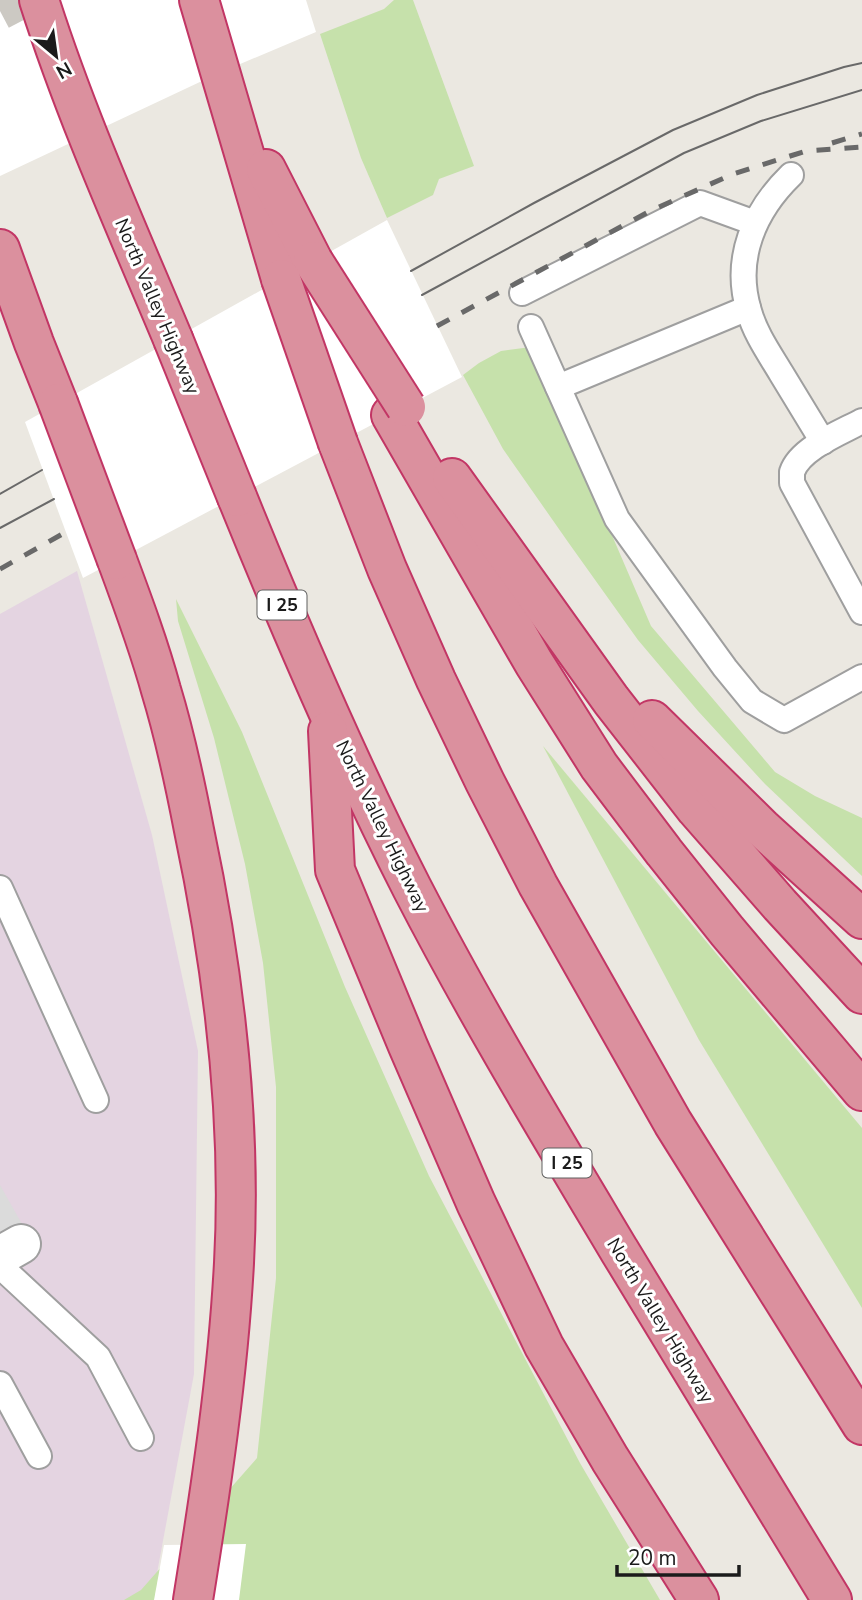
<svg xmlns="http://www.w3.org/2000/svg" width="862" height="1600" viewBox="0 0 862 1600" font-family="'Nunito Sans',sans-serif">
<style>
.industrial{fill:#e4d4e1}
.grass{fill:#c6e1ab}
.parking{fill:#dbdbdb}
.pier{fill:#fff}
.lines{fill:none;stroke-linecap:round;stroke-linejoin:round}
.secondary-tunnel{stroke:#ccc9c3;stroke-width:38;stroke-dasharray:38 19;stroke-linecap:butt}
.lane-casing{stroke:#9f9f9f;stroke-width:28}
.street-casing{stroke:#9f9f9f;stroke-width:42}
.highway-casing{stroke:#c23665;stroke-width:42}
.lane{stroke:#fff;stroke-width:24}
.street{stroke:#fff;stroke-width:38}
.highway{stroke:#db909e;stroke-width:38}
.tram{stroke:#696969;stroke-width:2}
.rail{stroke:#696969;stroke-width:5;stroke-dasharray:14 14;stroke-linecap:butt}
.highway-bridge-casing{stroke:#c23665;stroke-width:42;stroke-linecap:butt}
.highway-bridge{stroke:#db909e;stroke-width:38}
.labels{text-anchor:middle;stroke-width:6;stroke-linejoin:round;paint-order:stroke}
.shield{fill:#fff;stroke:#5f5f5f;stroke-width:2}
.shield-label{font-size:18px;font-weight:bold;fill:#1b1b1b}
.street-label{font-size:19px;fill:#1b1b1b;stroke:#fff}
</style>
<rect width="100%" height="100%" fill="#ebe8e1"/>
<path class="industrial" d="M77,571L152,835L198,1051L194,1374L152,1600H0V614Z"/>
<g class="grass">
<path d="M394,0H413L474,166L439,179L433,195L387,218L361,158L320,34L384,9Z"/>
<path d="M531,347L651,626L775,772L815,796L862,818V876L765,784L698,711L638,640L568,542L503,449L463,375L479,363L501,351Z"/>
<path d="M176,599L242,732L345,987L429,1176L580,1463L660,1600H124L141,1590L257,1458L276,1278V1087L263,963L245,864L214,738L178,621Z"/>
<path d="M543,746L862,1128V1308L699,1040Z"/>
</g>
<path class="parking" d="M0,1185L36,1249L0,1269Z"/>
<g class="pier">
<path d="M0,0H306L316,32L219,73L0,176Z"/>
<path d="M387,220L462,377L83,578L25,422Z"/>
<path d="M246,1544L239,1600H154L164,1545Z"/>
</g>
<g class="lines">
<path class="secondary-tunnel" d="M0,11L21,0"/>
<defs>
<g id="lane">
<path d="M791,175C754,211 733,259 749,311C755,333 769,353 781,373C795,396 809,419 823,442"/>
<path d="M522,293L700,203L755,223"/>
<path d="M531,327L617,519L725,668L752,701L784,720L862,677"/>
<path d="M558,387L748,308"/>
<path d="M862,421C842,432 800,448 792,472C792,473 792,482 792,483L862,612"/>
<path d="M0,888L96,1100"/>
<path d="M0,1266L98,1357L141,1438"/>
<path d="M0,1384L39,1456"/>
</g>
<path id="street" d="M0,1256L21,1244"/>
<g id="highway">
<path d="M39,0C76,116 126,227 173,339"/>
<path d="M199,0L281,279"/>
<path d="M266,169L313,261"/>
<path d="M0,249L34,343L58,403"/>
<path d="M391,415L534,663L599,766L664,852L727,931L862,1091"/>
<path d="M338,443L387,569L436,680L485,782L538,885L673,1123L862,1425"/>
<path d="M452,478L611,700L696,809L780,905L862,994"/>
<path d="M237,497C291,630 347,761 412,888C476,1012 548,1131 619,1250C690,1367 761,1484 832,1600"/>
<path d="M117,560C133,603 149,646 161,690C175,736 185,783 194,830C224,972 242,1117 234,1263C228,1375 211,1488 193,1600"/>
<path d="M652,720L762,828L862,919"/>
<path d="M328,731L335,870L408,1046L476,1203L544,1346L610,1459L699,1600"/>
</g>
</defs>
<use href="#lane" class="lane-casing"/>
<use href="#street" class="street-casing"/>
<use href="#highway" class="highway-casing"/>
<use href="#lane" class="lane"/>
<use href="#street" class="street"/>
<use href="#highway" class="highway"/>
<g class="tram">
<path d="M411,271L534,203L673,130L757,95L844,67L862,63"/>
<path d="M422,295L684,153L761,121L862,90"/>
<path d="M0,494L42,470"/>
<path d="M0,528L54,499"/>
</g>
<g class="rail">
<path d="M832,143L862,134"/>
<path d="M437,326L650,211L733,174L806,151L862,147"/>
<path d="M0,569L66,532"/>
</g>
<defs>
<g id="highway-bridge">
<path d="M313,261L406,407"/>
<path d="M281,279L338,443"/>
<path d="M173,339L237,497"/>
<path d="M58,403L117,560"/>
</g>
</defs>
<use href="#highway-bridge" class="highway-bridge-casing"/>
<use href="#highway-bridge" class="highway-bridge"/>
</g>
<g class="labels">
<g class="shield">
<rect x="257.5" y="590.5" width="49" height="29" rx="5"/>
<rect x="542.5" y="1148.5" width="49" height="29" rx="5"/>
</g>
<g class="shield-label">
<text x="282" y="611">I 25</text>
<text x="567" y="1169">I 25</text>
</g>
<g class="street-label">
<text transform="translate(158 306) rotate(67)" y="7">North Valley Highway</text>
<text transform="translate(383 826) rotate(64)" y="7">North Valley Highway</text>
<text transform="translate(661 1320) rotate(59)" y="7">North Valley Highway</text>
</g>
</g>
<g transform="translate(56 56) rotate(151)" stroke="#ffffff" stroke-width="5" paint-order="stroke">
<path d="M0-5L12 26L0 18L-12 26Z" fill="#1b1b1b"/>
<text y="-10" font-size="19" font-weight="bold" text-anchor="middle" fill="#1b1b1b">N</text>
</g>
<path d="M617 1565v10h122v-10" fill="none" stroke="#1b1b1b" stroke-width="3.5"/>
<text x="628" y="1565" font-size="21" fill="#1b1b1b" stroke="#ffffff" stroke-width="5" paint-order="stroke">20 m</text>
</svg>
